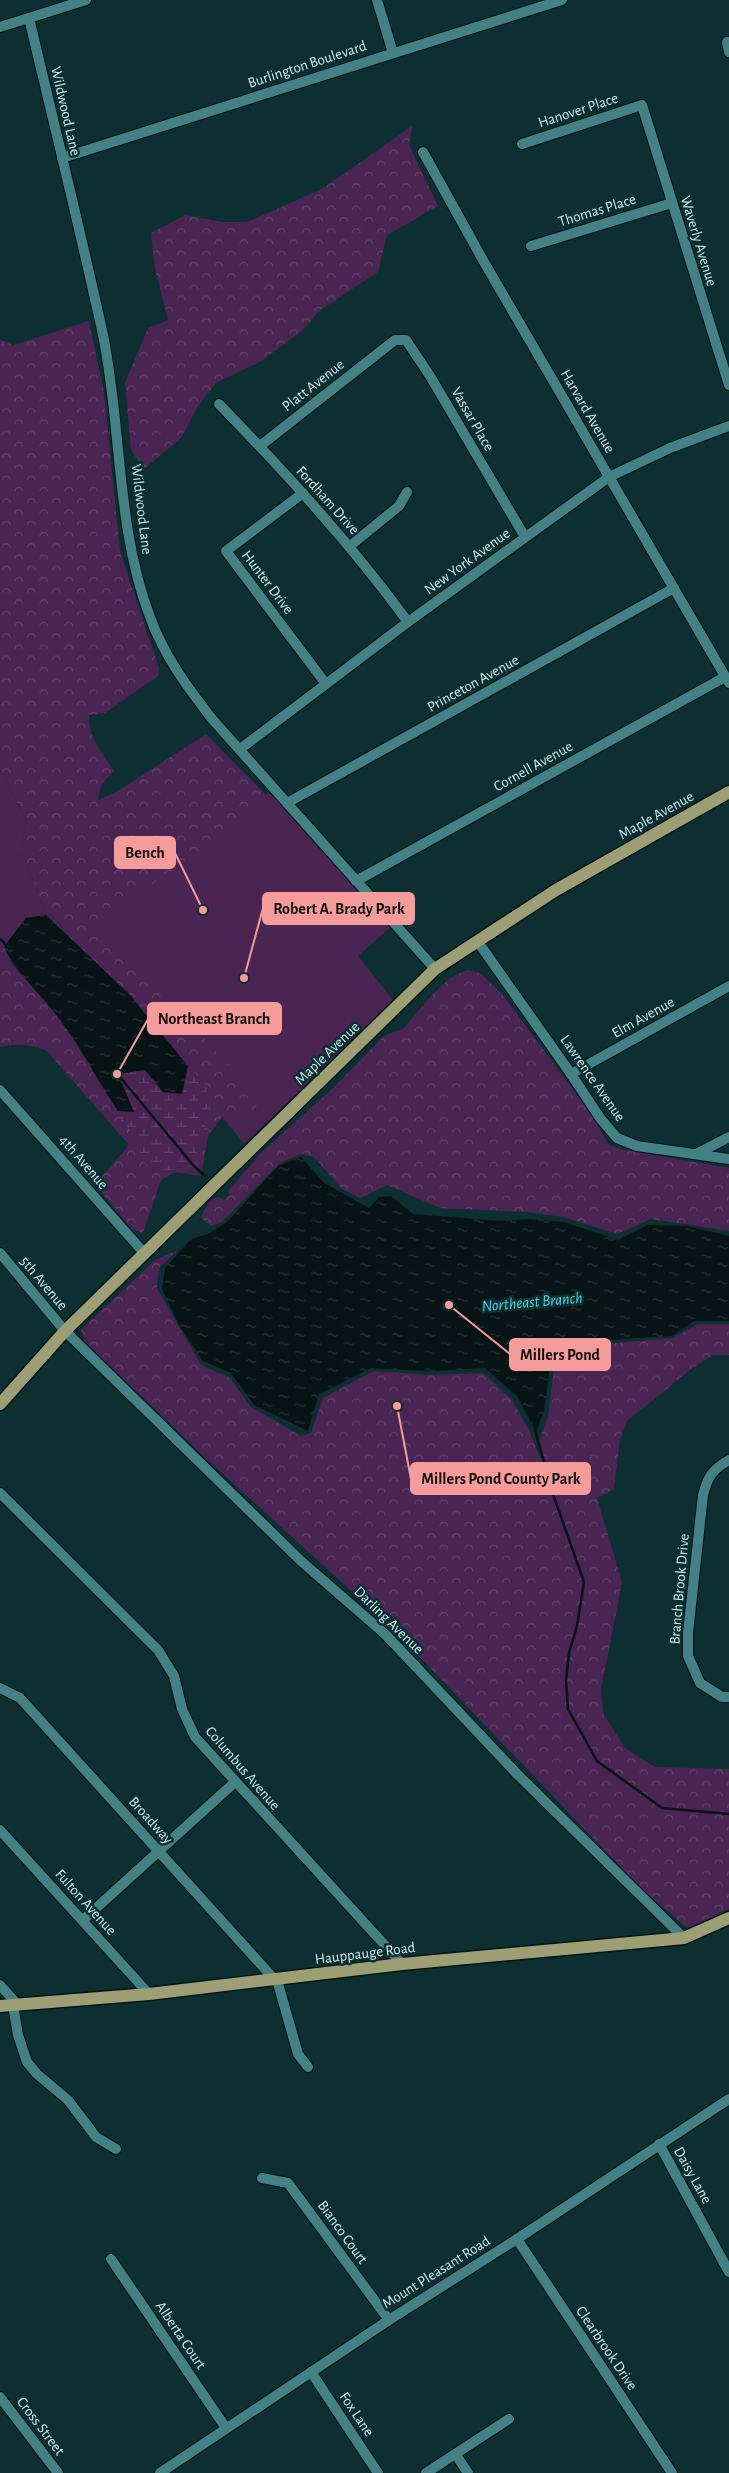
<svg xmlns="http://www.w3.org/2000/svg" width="729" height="2473" viewBox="0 0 729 2473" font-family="'Alegreya Sans',sans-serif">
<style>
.green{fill:#4a2452}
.forest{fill:url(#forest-crowns)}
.wetland{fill:url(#wetland-marsh)}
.water{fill:url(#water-ripples)}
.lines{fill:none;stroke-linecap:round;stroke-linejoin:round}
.stream{stroke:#071314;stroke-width:2.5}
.minor-casing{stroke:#031617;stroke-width:12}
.major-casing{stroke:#031617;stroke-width:15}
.minor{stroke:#438185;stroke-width:10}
.major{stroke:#9e9e75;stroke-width:12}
.labels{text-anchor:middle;stroke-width:5;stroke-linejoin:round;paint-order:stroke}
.street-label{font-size:15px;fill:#ceedef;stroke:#0d2f31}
.water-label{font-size:16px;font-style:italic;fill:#43dae2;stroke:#0d2f31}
.leader{fill:none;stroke:#f59b9a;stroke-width:2}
.callout-dot{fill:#f59b9a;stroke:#0d2f31;stroke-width:2}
.callout{fill:#f59b9a;stroke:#f59b9a;stroke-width:2}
.callout-label{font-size:16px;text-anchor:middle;font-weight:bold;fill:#111}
</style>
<defs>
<pattern id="forest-crowns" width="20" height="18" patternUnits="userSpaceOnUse" patternTransform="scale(1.25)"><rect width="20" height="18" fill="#4a2452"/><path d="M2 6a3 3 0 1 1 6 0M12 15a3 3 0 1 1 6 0" fill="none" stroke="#63446b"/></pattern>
<pattern id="wetland-marsh" width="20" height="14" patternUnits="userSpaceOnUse" patternTransform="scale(1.25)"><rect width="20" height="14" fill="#4a2452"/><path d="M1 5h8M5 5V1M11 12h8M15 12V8" fill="none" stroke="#63446b"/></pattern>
<pattern id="water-ripples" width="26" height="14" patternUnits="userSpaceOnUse" patternTransform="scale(1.25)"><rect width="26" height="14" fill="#071314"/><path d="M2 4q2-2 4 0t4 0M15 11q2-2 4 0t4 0" fill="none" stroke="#2a3636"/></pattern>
</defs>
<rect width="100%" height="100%" fill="#0d2f31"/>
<g class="green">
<path d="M0,770L26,819L22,849L46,915L26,918L7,942L0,935Z"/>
<path d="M269,792L391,927L358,956L394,1001L244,1144L74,932Z"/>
</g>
<g class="forest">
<path d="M412,126L409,145L438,206L387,235L378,272L319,311L304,329L263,360L216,383L198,406L181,438L144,469L131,450L125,383L148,328L168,320L155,269L151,233L185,215L222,222H247L322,189Z"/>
<path d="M89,321L104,392L120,551L159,668L158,676L105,713L89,715C87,735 103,754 114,771L101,785L98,800L118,791L206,734L269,798L102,922L101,929L261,1099L250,1117H222L208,1136L201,1176L175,1172L161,1180L143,1233L132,1229L101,1192L102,1176L129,1145L46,1050C29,1045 17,1043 0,1047V935L7,942L4,947L12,964L60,1019L79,1047L97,1080L118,1110L130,995L46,915L22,849L26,819L0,770V340L13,345Z"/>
<path d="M467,970L480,973L502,994L592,1115L609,1145L620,1149L729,1168V1231L651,1219L617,1234L563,1217L527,1212L440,1208L387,1185L361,1198L342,1189L314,1157L301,1154L280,1163L222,1222L211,1226L201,1218C204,1209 209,1199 219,1197L224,1200L230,1195L228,1191L262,1152L333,1088L385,1035L403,1029L432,995L450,978Z"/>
<path d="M178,1250L159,1268L157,1288L201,1365L230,1378L251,1407L301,1436L311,1433L323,1398L374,1371L427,1375L483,1373L512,1400L529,1430L542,1463L539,1441L548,1416L554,1367L565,1354L606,1344L672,1338L698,1324H729V1355H713L690,1370L627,1421L620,1439L614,1489L597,1498L622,1582L601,1690L603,1713L625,1748L655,1767L729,1769V1909L687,1928L643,1890L391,1627L213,1465L85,1342L81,1330L155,1260Z"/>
</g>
<path class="wetland" d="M34,987L111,988L130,995L206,1086L209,1113L193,1165L171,1170L151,1169L142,1160L138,1143L97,1080L79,1047Z"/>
<g class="water">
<path d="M46,915L130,995L188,1066L182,1094L163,1092L145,1070L118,1074L134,1112L118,1111C98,1081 82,1049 60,1020C42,995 18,975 4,947L26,918Z"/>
<path d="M301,1157L324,1183L369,1208L379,1197L391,1196L413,1214L500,1221L530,1219L564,1222L618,1240L648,1225L687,1226L729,1236V1321H694L672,1336L606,1340L564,1351L550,1367L544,1411L536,1432L517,1396L485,1368L429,1371L371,1368L319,1394L308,1431L254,1405L231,1373L203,1361L179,1325L162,1289L165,1268L191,1239L208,1234L227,1222L278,1166Z"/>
</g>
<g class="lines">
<g class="stream">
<path d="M0,939L7,946"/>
<path d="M115,1071L193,1165L205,1176"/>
<path d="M535,1430L554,1497L584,1582L577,1626L569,1653L566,1681L568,1709L597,1761L662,1808L729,1814"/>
</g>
<defs>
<g id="minor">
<path d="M377,0L393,53"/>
<path d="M29,18C54,124 80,229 103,335C122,428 116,528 150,617C164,656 188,688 213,720L435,969"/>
<path d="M0,27L86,0"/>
<path d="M729,42H727L729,52"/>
<path d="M522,144L642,105L729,385"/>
<path d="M423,152L484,262L729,683"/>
<path d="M62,158L562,0"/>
<path d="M531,246L672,203"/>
<path d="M219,404C286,473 351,544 408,622"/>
<path d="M260,446L395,340H406L430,376L525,537"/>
<path d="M303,493L226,551L326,684"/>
<path d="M350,546L399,506L407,492"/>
<path d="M240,749L408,622L609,477L670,448L729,426"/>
<path d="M287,803L674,588"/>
<path d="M356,881L725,677"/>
<path d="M478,942L571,1074L600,1118L617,1138L637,1146L729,1159"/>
<path d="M571,1074L729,986"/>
<path d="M0,1090L145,1254"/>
<path d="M698,1153L729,1137"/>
<path d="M0,1253L65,1331L301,1561L386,1635L518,1775L684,1938"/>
<path d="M729,1460C712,1470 708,1476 703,1495L688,1633V1656L700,1683L722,1697H729"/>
<path d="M0,1493L158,1650L174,1676L182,1709L195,1737L402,1964"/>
<path d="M0,1688L20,1698L275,1980"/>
<path d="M0,1830L149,1994"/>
<path d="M83,1920L235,1782"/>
<path d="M277,1980L298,2054L308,2067"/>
<path d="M0,1985L18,2005"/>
<path d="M13,2005L18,2035L27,2062L37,2074L68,2100L96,2137L116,2149"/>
<path d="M659,2144L729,2272"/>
<path d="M262,2178L288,2183L389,2320"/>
<path d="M517,2239L672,2473"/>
<path d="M111,2259L226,2428"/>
<path d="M311,2372L378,2473"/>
<path d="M0,2397L58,2473"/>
<path d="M456,2455L468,2473"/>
<path d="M160,2473L389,2320L517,2239L729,2099"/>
<path d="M426,2473L509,2419"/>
</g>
<g id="major">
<path d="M0,1404L65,1331L435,969L556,890L729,792"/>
<path d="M0,2006L149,1994L402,1964L684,1938L729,1918"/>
</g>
</defs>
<use href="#minor" class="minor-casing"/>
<use href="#major" class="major-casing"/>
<use href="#minor" class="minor"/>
<use href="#major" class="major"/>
</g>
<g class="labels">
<g class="street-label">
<text transform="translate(307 64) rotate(-18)" y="5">Burlington Boulevard</text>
<text transform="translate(578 110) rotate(-18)" y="5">Hanover Place</text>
<text transform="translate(66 111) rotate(77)" y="5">Wildwood Lane</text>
<text transform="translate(597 210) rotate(-17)" y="5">Thomas Place</text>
<text transform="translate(699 241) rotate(73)" y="5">Waverly Avenue</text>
<text transform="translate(313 385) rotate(-38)" y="5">Platt Avenue</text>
<text transform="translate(588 411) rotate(60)" y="5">Harvard Avenue</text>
<text transform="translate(473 419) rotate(60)" y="5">Vassar Place</text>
<text transform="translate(328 500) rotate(48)" y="5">Fordham Drive</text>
<text transform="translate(142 509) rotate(83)" y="5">Wildwood Lane</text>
<text transform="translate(467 561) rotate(-36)" y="5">New York Avenue</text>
<text transform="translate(268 582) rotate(53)" y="5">Hunter Drive</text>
<text transform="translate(473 683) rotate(-29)" y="5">Princeton Avenue</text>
<text transform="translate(533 766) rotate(-29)" y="5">Cornell Avenue</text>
<text transform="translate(656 815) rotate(-29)" y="5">Maple Avenue</text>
<text transform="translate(643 1017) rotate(-29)" y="5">Elm Avenue</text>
<text transform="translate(327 1053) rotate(-44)" y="5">Maple Avenue</text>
<text transform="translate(593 1078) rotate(55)" y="5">Lawrence Avenue</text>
<text transform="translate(84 1162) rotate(49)" y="5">4th Avenue</text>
<text transform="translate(44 1283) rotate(50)" y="5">5th Avenue</text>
<text transform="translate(679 1589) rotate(-85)" y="5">Branch Brook Drive</text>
<text transform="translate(389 1620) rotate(44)" y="5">Darling Avenue</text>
<text transform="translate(243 1768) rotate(49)" y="5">Columbus Avenue</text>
<text transform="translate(151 1820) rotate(48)" y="5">Broadway</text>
<text transform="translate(86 1902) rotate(48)" y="5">Fulton Avenue</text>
<text transform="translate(365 1953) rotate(-7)" y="5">Hauppauge Road</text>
<text transform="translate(693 2175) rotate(61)" y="5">Daisy Lane</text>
<text transform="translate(343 2232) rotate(54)" y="5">Bianco Court</text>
<text transform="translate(436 2272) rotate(-32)" y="5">Mount Pleasant Road</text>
<text transform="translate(181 2335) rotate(56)" y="5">Alberta Court</text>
<text transform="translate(607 2348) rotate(56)" y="5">Clearbrook Drive</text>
<text transform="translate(357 2414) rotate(56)" y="5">Fox Lane</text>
<text transform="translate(41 2426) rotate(53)" y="5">Cross Street</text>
</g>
<g class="water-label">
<text transform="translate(532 1301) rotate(-5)" y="6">Northeast Branch</text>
</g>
</g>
<path class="leader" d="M203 910L175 853M244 978L263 908M117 1074L148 1019M449 1305L510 1354M397 1406L411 1479"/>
<g class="callout-dot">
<circle cx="203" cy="910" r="5"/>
<circle cx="244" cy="978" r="5"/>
<circle cx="117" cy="1074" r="5"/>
<circle cx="449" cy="1305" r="5"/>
<circle cx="397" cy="1406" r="5"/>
</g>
<g class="callout">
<rect x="115" y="837" width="60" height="31" rx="5"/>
<rect x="263" y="893" width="151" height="31" rx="5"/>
<rect x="148" y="1003" width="133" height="31" rx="5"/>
<rect x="510" y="1339" width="100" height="31" rx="5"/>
<rect x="411" y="1463" width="179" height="31" rx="5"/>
</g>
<g class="callout-label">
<text x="145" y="858">Bench</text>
<text x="339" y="914">Robert A. Brady Park</text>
<text x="214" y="1024">Northeast Branch</text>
<text x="560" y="1360">Millers Pond</text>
<text x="501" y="1484">Millers Pond County Park</text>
</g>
</svg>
